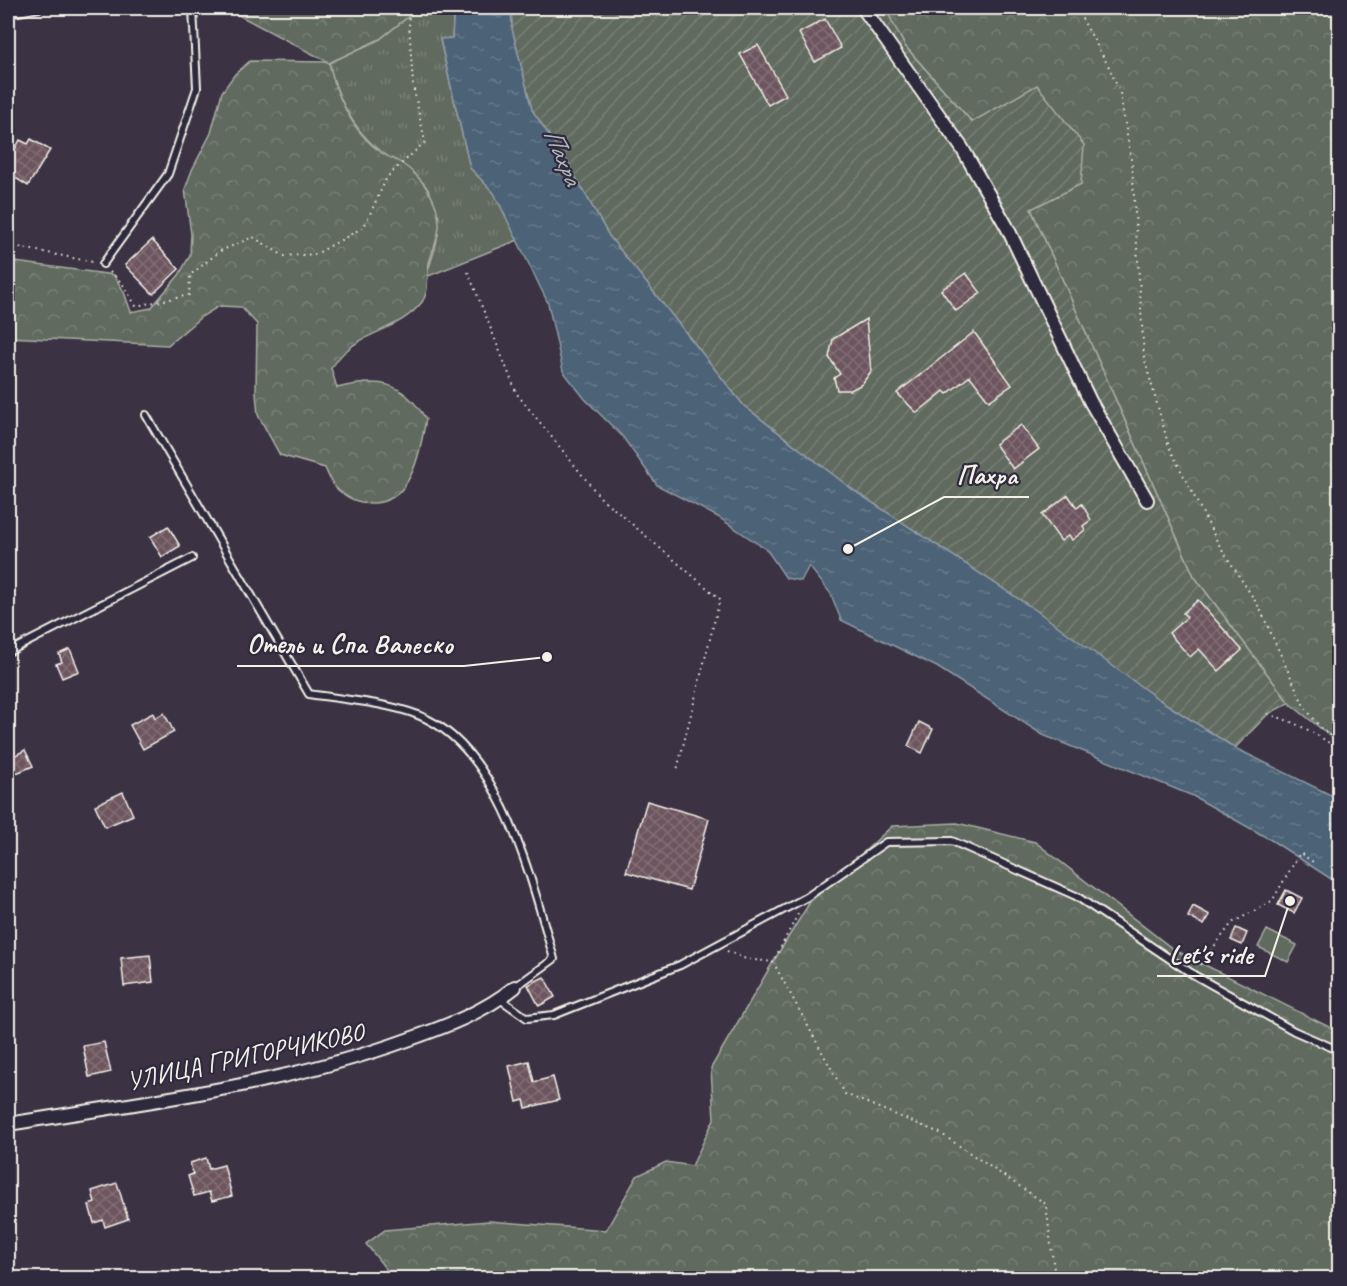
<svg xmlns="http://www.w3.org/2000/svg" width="1347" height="1286" viewBox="0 0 1347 1286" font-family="Caveat,sans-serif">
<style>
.grass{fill:url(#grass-tufts);stroke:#aaaea4;stroke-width:1.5}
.forest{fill:url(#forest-crowns);stroke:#aaaea4;stroke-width:1.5}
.park{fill:#616a5f;stroke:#aaaea4;stroke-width:1.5}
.garden{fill:url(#garden-furrows);stroke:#aaaea4;stroke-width:1.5}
.water{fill:url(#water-ripples);stroke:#8f9ba4;stroke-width:1.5}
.building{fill:url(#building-cross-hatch);stroke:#f4f1e8;stroke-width:1.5}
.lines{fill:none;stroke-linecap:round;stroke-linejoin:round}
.lane-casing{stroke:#f4f1e8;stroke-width:10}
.street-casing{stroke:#f4f1e8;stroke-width:16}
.path{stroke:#f4f1e8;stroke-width:2;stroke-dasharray:1.5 4.5;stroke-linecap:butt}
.lane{stroke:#2f2a3d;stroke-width:6}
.street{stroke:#2f2a3d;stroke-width:12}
.labels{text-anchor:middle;stroke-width:4.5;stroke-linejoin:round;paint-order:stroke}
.street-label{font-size:26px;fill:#f4f1e8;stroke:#2f2a3d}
.water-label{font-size:27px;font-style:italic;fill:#b1b8bb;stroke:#2f2a3d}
.leader{fill:none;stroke:#f4f1e8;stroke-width:2}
.callout-dot{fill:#f4f1e8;stroke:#2f2a3d;stroke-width:2}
.callout-label{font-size:27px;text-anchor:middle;font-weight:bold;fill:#f4f1e8;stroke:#2f2a3d;stroke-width:4.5;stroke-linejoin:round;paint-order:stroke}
</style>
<defs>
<pattern id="grass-tufts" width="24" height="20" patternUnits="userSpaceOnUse" patternTransform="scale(1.5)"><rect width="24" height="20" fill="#616a5f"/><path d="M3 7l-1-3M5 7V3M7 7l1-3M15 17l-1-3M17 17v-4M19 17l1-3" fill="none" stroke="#788076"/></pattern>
<pattern id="forest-crowns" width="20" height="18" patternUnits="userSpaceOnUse" patternTransform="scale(1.5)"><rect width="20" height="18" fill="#616a5f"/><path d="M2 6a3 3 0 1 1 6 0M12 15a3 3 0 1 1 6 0" fill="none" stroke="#788076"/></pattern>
<pattern id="garden-furrows" width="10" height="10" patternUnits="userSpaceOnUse" patternTransform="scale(1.5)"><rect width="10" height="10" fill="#616a5f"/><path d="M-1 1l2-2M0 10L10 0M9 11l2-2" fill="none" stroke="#788076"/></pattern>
<pattern id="water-ripples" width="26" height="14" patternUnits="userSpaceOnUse" patternTransform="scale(1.5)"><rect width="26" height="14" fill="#4c6277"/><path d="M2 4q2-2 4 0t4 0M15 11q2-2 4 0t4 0" fill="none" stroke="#66798a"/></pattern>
<pattern id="building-cross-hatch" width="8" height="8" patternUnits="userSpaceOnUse" patternTransform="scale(1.5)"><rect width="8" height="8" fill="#6d555e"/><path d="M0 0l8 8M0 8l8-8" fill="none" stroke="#826e75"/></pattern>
</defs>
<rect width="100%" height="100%" fill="#3b3344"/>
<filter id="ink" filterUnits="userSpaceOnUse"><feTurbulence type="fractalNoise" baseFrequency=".0167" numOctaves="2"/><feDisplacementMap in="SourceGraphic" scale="12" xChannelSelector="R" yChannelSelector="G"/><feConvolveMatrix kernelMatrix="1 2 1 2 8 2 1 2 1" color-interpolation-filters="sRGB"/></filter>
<g filter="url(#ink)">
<path class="grass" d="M419,8H454L452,38L440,40L470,168L494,193L518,240L426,277C430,262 440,240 438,224C432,166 399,173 368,140C348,120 335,90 329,63L380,39Z"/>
<g class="forest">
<path d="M225,8H419L380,39L329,63C336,95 353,133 381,152C387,157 395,159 401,163C421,176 440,201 439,227C438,239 432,252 429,263C426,276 430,291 422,302C401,329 369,330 346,351C340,355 336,363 331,368L337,388C379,378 402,380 426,419C422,439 418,465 407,482C391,509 358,509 336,488C331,483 328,474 325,468L280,455L258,415L256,393L257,324L241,307L219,306L201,317L168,345L8,337V261L114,275L124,292L131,312L151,308L179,275L190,255L191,234L185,189L192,170L211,133L222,92L235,74L250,61L328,62Z"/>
<path d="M885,8H1339V743L1289,703L1194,576L1031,209L1081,184L972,122L905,46Z"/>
<path d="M957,823L1035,842L1173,949L1339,1032V1278H393L366,1244L385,1230L489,1221L606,1230L637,1176L666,1162L692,1166L714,1119L711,1068L773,962L810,902L892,826Z"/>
</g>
<path class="park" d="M1267,930L1297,945L1288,962L1258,947Z"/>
<path class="garden" d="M511,8H885L905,46L972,122L1037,85L1084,145L1081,184L1031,209L1194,576L1289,703L1268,714L1235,748L1158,699L1034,609L853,490L744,406L609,236L567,162L532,110L512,29Z"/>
<path class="water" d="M454,8H511L512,29L532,110L567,162L609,236L744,406L853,490L1034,609L1158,699L1235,748L1339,799V884L1271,840L1193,796L1043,735L937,667L841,620L831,594L809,566L801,581L786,578L767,550L718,517L657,485L622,436L585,399L563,371L548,303L494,193L470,168L440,39L452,38Z"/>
<g class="building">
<path d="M825,19L841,48L815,62L799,33Z"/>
<path d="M758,45L786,95L768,105L740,54Z"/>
<path d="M31,139L50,150L28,186L8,173V162L20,140L28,144Z"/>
<path d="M152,240L179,269L153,294L125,265Z"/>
<path d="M966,273L981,293L956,311L941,290Z"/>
<path d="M866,319L871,371L862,384L851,390H837L834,378L840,374L829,357L833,339Z"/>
<path d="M974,332L1012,385L989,401L970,376L947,394L944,391L917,413L897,393Z"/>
<path d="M1021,425L1039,449L1013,469L995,444Z"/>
<path d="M1068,495L1077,508L1082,504L1091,520L1083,526L1085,530L1072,540L1069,535L1061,541L1042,515Z"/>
<path d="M168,526L180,546L162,557L150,537Z"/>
<path d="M1198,600L1242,650L1219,671L1199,649L1190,657L1169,633L1187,617L1183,613Z"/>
<path d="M70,649L79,671L62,678L56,664L62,662L59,654Z"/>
<path d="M153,713L155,718L164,713L174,732L143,749L130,725Z"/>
<path d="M919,722L933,729L922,753L908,746Z"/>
<path d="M25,750L33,766L14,774L8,759Z"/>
<path d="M123,792L133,815L105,827L95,805Z"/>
<path d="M647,801L709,819L689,890L626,872Z"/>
<path d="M1286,890L1302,898L1294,913L1278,905Z"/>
<path d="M1193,906L1210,915L1204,925L1188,917Z"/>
<path d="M1236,928L1247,933L1242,945L1231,940Z"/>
<path d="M150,955L153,982L124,986L121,958Z"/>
<path d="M544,977L555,997L539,1006L528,985Z"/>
<path d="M104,1042L111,1072L89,1077L83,1046Z"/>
<path d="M529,1061L534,1082L553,1077L559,1100L526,1108L524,1100L517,1102L509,1066Z"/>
<path d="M206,1158L209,1169L224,1165L232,1196L212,1201L209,1192L194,1196L188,1176L193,1174L190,1163Z"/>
<path d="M117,1183L128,1219L105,1227L103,1220L94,1223L89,1205L95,1203L92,1191Z"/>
</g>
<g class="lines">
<defs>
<g id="lane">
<path d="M8,14L39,8"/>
<path d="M103,264L168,174L197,88L193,8"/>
<path d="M146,415L309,694C341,699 388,703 418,715C501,747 532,882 554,959L515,987"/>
<path d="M8,652L192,558"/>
<path d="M500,999L527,1018L554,1015L680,965L807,897L886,842L952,841L1076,896L1194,975L1294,1031L1340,1051"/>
</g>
<g id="street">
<path d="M863,8L962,148L1007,227L1090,401L1147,500"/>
<path d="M8,1124C142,1102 281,1086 410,1039C447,1026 484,1012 515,987"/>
</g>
</defs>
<use href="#lane" class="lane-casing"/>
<use href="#street" class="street-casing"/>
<g class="path">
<path d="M1076,8L1109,67L1120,93L1132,165L1144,357L1169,447L1218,543L1259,607L1304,706L1322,730L1340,741"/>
<path d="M8,245L93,262"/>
<path d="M110,272L122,283L136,306L189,295L190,275L220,251L253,237L284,256L316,254L364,227L387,177L425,142L413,85L408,8"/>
<path d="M468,272L517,394L600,497L720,599L677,770"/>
<path d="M1268,714C1295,722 1317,733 1340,751"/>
<path d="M798,914L773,962L845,1094L940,1133L1046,1204L1055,1278"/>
<path d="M727,951L746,959L773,962"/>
<path d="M1200,965L1232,923L1272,901L1300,853L1316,864"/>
</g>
<use href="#lane" class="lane"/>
<use href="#street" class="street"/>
</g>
</g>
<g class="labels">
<g class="street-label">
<text transform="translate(245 1056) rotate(-12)" y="9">УЛИЦА ГРИГОРЧИКОВО</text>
</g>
<g class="water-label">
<text transform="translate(563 156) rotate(67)" y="9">Пахра</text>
</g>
</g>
<path class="leader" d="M848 549L944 497H1029M547 657L464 666H237M1290 901L1265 976H1157"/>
<g class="callout-dot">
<circle cx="848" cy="549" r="6"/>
<circle cx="547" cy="657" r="6"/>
<circle cx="1290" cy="901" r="6"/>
</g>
<g class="callout-label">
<text x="987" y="484">Пахра</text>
<text x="350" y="653">Отель и Спа Валеско</text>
<text x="1211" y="963">Let's ride</text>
</g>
<rect width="1347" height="1286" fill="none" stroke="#2f2a3d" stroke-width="30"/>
<rect x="15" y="15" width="1317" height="1256" fill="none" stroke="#f4f1e8" stroke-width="2" filter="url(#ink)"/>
</svg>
